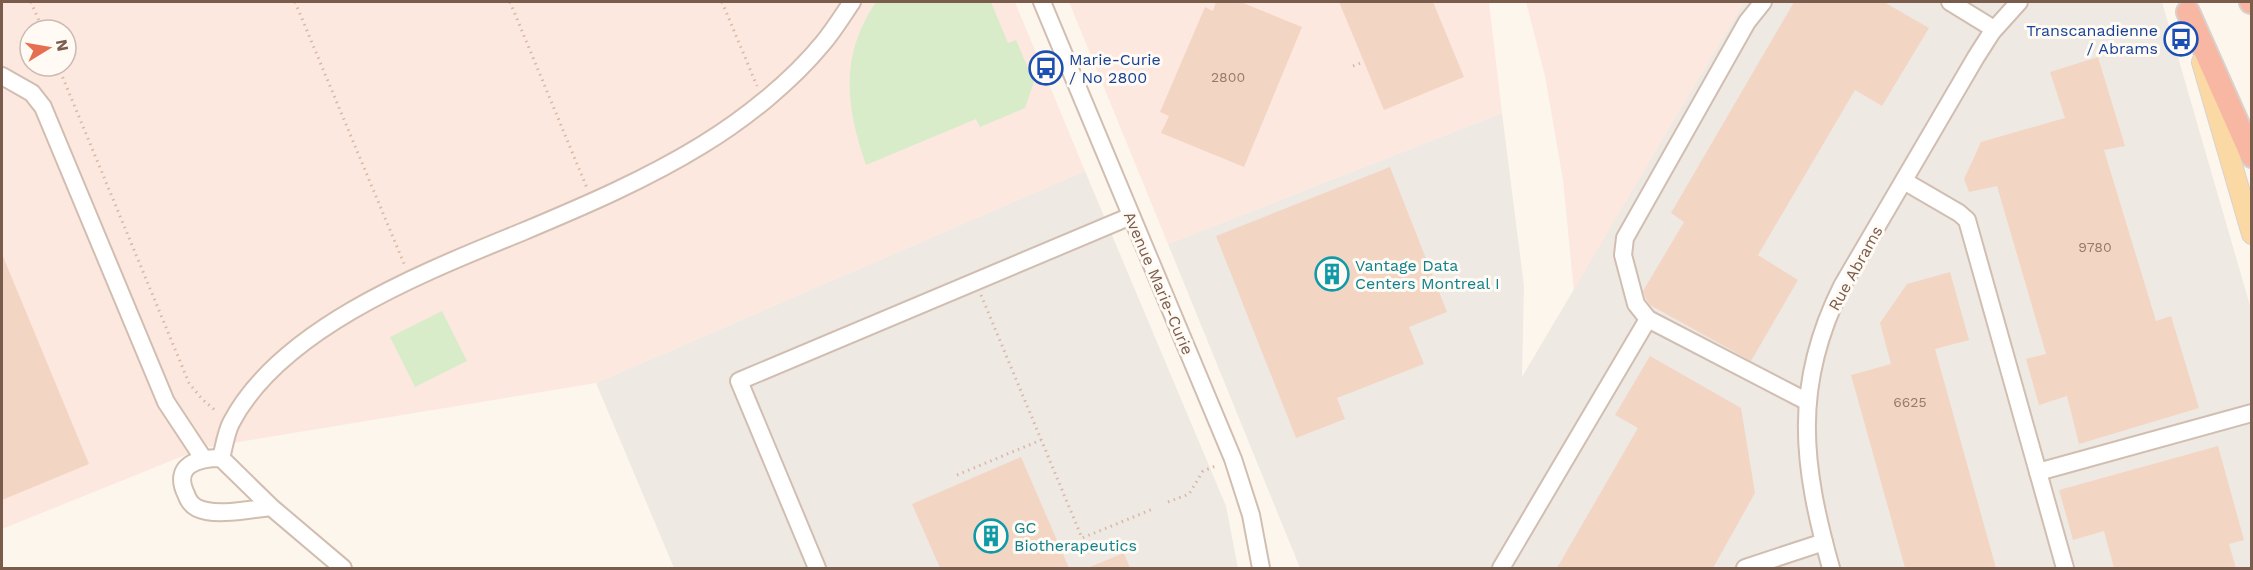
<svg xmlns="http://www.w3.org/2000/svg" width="2253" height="570" viewBox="0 0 2253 570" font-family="'Work Sans',sans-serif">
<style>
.commercial{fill:#fde8e0;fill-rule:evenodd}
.industrial{fill:#efe9e4}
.green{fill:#d8ecc9}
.building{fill:#f3d5c3}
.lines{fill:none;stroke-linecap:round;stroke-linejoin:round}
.minor-casing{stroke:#d1beb0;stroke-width:20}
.major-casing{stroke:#dad1cd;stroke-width:22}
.highway-casing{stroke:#dad1cd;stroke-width:26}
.path{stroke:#d9b8a5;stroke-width:3;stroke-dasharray:1.5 4.5;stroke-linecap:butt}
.minor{stroke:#fff;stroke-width:16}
.major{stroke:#fbd9a5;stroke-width:20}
.highway{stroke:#f7b7a3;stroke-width:22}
.labels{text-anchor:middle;stroke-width:6;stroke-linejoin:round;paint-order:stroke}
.number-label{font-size:14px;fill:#987a6a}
.transit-label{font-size:16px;fill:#164399;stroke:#fffaf3;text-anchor:end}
.culture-label{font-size:16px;fill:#0d838f;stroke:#fffaf3;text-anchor:start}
.street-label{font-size:16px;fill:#7a5c4d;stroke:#fffaf3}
</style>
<rect width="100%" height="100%" fill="#fdf6ec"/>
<g class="commercial">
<path d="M2,2H1015L1085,171L596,383L203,448L2,529ZM30,30H66V66H30Z"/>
<path d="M1069,2H1489L1502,113L1168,244Z"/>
<path d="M1526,2H1744L1574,292L1563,180L1545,76Z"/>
</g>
<g class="industrial">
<path d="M1744,2H2162L2251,309V568H1300L1168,244L1502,113L1524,286L1522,377Z"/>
<path d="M1085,171L1226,506L1238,568H674L596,383Z"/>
</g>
<g class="green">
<path d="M876,2H991L1008,43L1016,40L1034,82L1025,108L980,127L976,119L866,165C846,107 839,56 876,2Z"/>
<path d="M442,311L467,361L415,387L390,337Z"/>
</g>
<g class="building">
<path d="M1216,2H1241L1302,27L1244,167L1161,133L1169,116L1160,112L1205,7L1213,11Z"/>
<path d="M1339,2H1433L1464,77L1384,110Z"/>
<path d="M1794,2H1884L1929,28L1882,106L1855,90L1758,255L1798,280L1751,361L1650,305L1646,299L1643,291L1684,222L1671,213Z"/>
<path d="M2098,57L2125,146L2104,150L2156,321L2171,316L2199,408L2079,444L2067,396L2039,405L2026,359L2046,354L1997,186L1969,192L1964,179L1981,142L2065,118L2050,72Z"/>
<path d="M1390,167L1447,312L1409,327L1424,364L1337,398L1345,419L1296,438L1216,236Z"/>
<path d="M2,254L89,464L2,500Z"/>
<path d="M1950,272L1969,340L1935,349L1996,568H1905L1851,375L1891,364L1880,323L1907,284Z"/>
<path d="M1650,356L1741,408L1755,493L1713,568H1557L1638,428L1615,415Z"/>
<path d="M2218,446L2244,540L2229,544L2236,568H2114L2104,531L2073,540L2059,490Z"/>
<path d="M1021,457L1069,568H940L912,504Z"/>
<path d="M1124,553L1130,568H1087Z"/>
</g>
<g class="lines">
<defs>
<g id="minor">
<path d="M1042,2L1233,459L1251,515L1261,568"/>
<path d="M1950,2L1994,29"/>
<path d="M2,76L32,93L43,107L166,402L203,458"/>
<path d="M1904,181L1959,213L1967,220L2065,568"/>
<path d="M1648,319L1636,304L1623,255L1625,238L1747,22L1763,2"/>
<path d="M221,458C224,447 226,433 231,423C281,327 427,271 522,232C584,206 645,180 702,145C745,119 792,81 823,43C834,30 843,15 852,2"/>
<path d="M2038,472L2252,413"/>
<path d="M271,507C251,509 215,517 197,508C191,505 188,500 186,494C172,465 198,458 221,458L271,507L343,568"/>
<path d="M817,568L739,381L1131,216"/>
<path d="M1501,568L1648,319L1808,402"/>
<path d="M1745,568L1824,542"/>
<path d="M1831,568C1802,465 1792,386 1842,286L1976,57L1992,32L2019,2"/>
</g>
<path id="major" d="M2202,62L2252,234"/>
<g id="highway">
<path d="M2251,2H2252"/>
<path d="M2188,12L2252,156"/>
</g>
</defs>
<use href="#minor" class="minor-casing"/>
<use href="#major" class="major-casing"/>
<use href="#highway" class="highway-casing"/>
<g class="path">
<path d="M31,2L43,30"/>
<path d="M295,2L405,266"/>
<path d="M510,2L587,188"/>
<path d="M722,2L757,86"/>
<path d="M58,66L189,383L202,399L217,412"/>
<path d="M1353,66L1364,62"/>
<path d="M981,295L1082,538L1153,509"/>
<path d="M957,475L1041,440"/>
<path d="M1168,502L1189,494L1203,471L1218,465"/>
</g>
<use href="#minor" class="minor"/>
<use href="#major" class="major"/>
<use href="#highway" class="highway"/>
</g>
<defs>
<symbol id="bus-ring" viewBox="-11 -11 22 22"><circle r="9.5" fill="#fffaf3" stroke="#1a4fb4" stroke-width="1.5"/><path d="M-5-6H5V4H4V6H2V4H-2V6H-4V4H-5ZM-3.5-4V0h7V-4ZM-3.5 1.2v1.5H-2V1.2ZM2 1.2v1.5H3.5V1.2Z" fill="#1a4fb4"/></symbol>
<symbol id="building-ring" viewBox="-11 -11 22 22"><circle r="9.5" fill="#fffaf3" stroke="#0f9aa8" stroke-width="1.5"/><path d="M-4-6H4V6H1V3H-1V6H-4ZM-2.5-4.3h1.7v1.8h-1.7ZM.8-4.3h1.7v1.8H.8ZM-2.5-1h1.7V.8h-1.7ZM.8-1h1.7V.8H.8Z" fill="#0f9aa8"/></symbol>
</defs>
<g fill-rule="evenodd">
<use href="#bus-ring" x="2162" y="20" width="38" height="38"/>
<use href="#bus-ring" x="1027" y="49" width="38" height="38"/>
<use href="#building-ring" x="1313" y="255" width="38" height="38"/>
<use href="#building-ring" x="972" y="517" width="38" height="38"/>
</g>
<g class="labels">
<g class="number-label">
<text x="1228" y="82">2800</text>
<text x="2095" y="252">9780</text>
<text x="1910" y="407">6625</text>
</g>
<g class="transit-label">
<text x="2158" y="36">Transcanadienne<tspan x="2158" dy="18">/ Abrams</tspan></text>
<text x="1069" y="65" text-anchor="start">Marie-Curie<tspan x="1069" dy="18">/ No 2800</tspan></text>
</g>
<g class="culture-label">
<text x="1355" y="271">Vantage Data<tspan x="1355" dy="18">Centers Montreal I</tspan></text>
<text x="1014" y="533">GC<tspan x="1014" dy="18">Biotherapeutics</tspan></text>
</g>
<g class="street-label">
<text transform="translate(1855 268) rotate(-61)" y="6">Rue Abrams</text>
<text transform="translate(1159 283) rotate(67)" y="6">Avenue Marie-Curie</text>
</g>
</g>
<rect width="2253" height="570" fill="none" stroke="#7a5c4d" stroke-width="6"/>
<g transform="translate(48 48) rotate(79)"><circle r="28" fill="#fffaf3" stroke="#cabbb1" stroke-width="1.5"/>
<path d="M0-4.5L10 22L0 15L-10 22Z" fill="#e76f51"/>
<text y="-9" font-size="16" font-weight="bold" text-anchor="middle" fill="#7a5c4d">N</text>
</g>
</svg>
